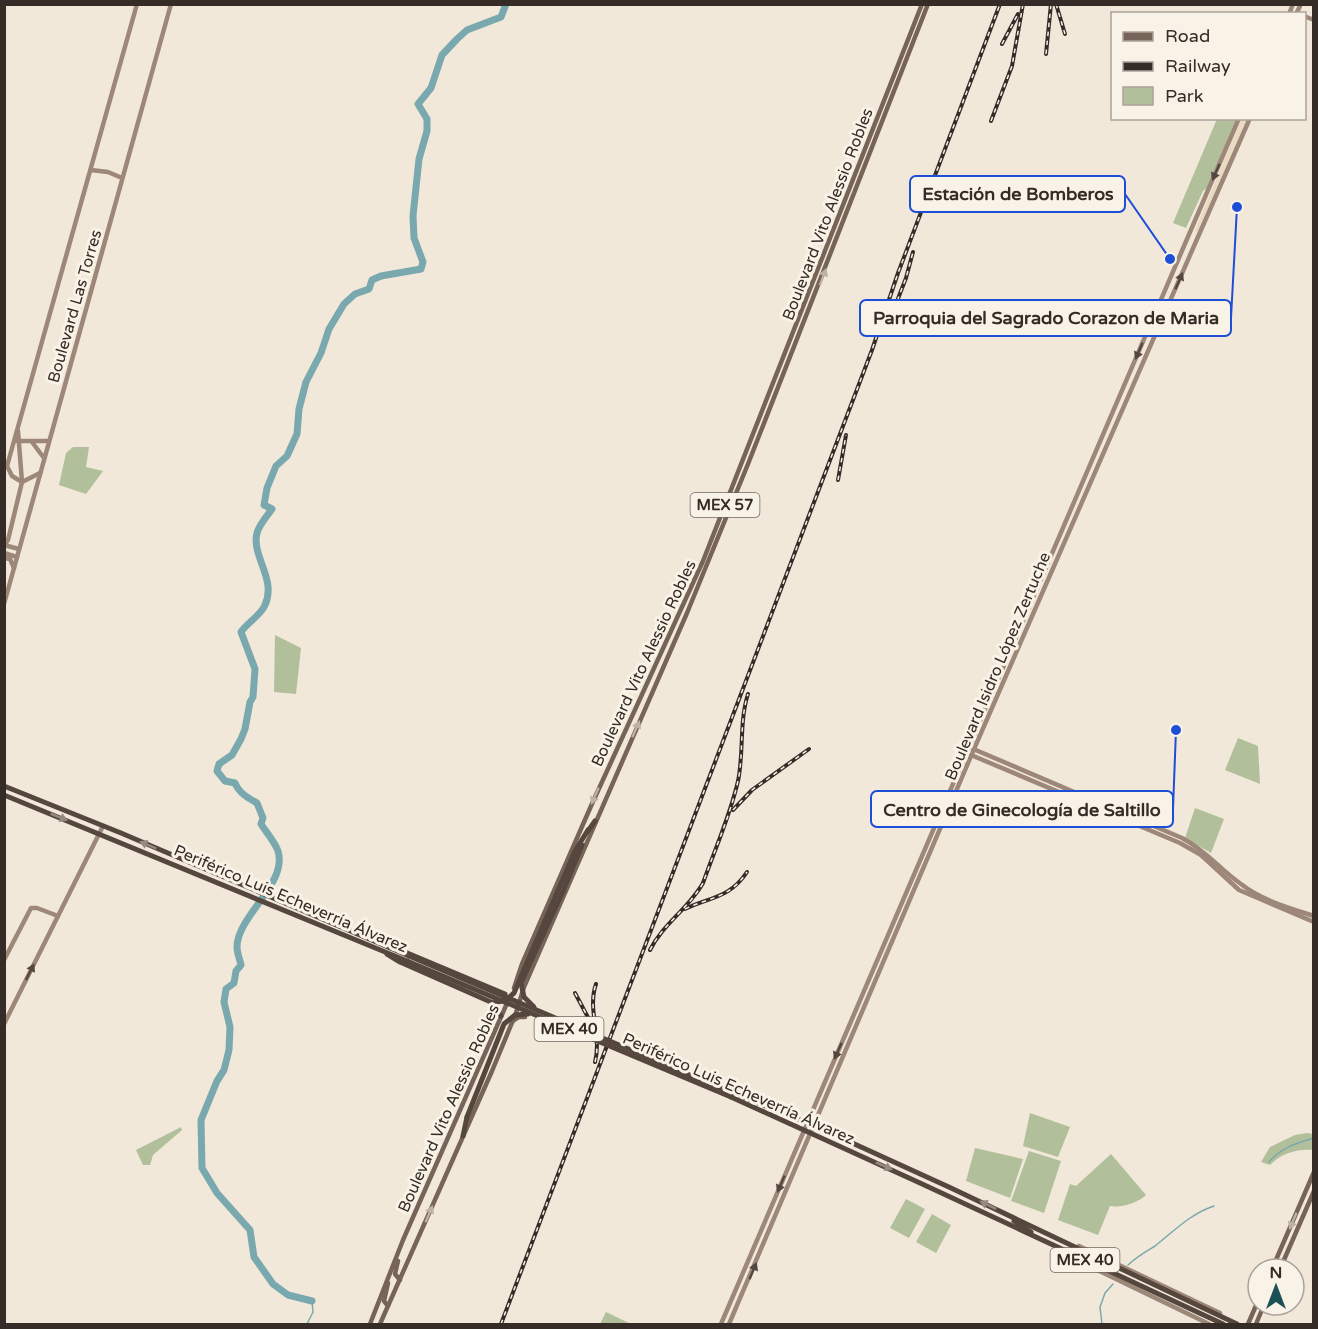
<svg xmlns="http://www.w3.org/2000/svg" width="1318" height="1329" viewBox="0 0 1318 1329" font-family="'Varela Round',sans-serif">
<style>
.green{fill:#b1c09a}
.plaza{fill:#e9dac1}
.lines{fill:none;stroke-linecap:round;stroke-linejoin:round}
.stream{stroke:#79a9ae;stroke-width:1.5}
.river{stroke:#79a9ae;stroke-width:7}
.secondary{stroke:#9d8778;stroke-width:4.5}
.primary{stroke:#776458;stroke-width:4.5}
.highway{stroke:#56473e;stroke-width:5}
.rail-casing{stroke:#352c27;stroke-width:4}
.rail{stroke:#f9f2e6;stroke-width:1.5;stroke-dasharray:4.5;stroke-linecap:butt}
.highway-bridge{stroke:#56473e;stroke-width:5}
.oneway{fill:#54473f}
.oneway2{fill:#beb2a6}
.oneway3{fill:#978b81}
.labels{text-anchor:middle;stroke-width:6;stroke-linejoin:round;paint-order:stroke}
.shield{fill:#f9f2e6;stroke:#706760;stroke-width:1.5}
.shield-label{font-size:15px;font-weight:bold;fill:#352c27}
.street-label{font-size:16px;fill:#352c27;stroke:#f9f2e6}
.leader{fill:none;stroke:#1d4ed8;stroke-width:2}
.callout-dot{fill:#1d4ed8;stroke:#f9f2e6;stroke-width:2}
.callout{fill:#f9f2e6;stroke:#1d4ed8;stroke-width:2}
.callout-label{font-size:18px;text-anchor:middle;font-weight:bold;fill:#352c27}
</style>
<rect width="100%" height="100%" fill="#f1e8da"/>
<g class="green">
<path d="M1217,119H1236L1207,188L1203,191L1186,228L1173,223Z"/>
<path d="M73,447H89L86,467L103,471L86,494L59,485L66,453Z"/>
<path d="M275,635L301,648L296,694L274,692Z"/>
<path d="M1238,738L1258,746L1260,784L1225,770Z"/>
<path d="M1195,808L1224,819L1211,853L1185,838Z"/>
<path d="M1030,1113L1070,1127L1058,1157L1023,1146Z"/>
<path d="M181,1127L182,1130L153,1155L150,1165H143L136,1150Z"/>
<path d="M1307,1133L1313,1134V1150C1297,1149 1282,1153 1270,1165L1261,1162L1270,1147L1295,1135Z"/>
<path d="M975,1148L1023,1159L1010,1198L966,1181Z"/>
<path d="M1029,1151L1061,1161L1044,1213L1011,1201Z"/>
<path d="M1111,1154L1146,1195C1137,1203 1123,1208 1110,1206L1098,1235L1058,1220L1070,1184L1076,1186Z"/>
<path d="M906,1199L925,1209L909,1238L890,1228Z"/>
<path d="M932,1214L951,1225L936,1253L916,1242Z"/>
<path d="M606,1312L631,1324H600Z"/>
</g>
<path class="plaza" d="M1241,119H1247L1198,231L1194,233Z"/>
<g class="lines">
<g class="stream">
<path d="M1269,1162C1281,1148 1296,1143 1314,1138"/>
<path d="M1128,1265C1136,1257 1145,1252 1155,1246C1174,1231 1190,1214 1214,1206"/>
<path d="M307,1324L313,1312L312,1301"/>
<path d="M1102,1324L1100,1307L1105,1293L1113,1284"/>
</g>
<path class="river" d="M312,1301L288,1295L273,1284L254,1257L250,1230L217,1193L202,1168L201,1120L217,1081L224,1070L229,1050L230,1027L224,1002L226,989L234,983L236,971L241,965C240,960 237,953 237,947C237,916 288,884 278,851C275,842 266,832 261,824L263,818L257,803C248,798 239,793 235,783L225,781L217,771L219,764L232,755L241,739L245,729L250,702L253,697L255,669L241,632C247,623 261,615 265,605C277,579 251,556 257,533C259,525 267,516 272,509L264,505L267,488L276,466L287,456L297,434L299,409L306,382L321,353L329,329L344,304L355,294L369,289L372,280L381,276L421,269L423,262L414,238L413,216L419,159L427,131V119L418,104L431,88L442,55L457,39L467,30L501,17L506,4"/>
<g class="secondary">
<path d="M1289,14L1293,4"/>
<path d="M1296,14L1301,4"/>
<path d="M1304,16L1314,20"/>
<path d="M91,170L108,172L122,178"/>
<path d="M18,431L22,482L8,540L4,545L19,549"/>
<path d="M17,441H48"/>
<path d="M32,442L44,458"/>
<path d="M40,473L22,482L12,476L7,466L137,4"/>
<path d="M4,553L17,557"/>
<path d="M4,558L10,559L14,568"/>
<path d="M4,604L171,4"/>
<path d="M971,748L1182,838C1207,851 1219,869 1241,884C1261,900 1289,908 1314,916"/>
<path d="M971,755L1180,843L1201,855L1239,890L1314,922"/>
<path d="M4,960L31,908H37L58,916"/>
<path d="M4,1024L103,826"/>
<path d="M1079,1246L1220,1313"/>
<path d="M1062,1250L1085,1264L1209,1324"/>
<path d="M721,1324L1239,118"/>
<path d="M729,1324L974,749L1250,118"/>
</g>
<g class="primary">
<path d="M514,988L522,964L591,806L703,561L922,4"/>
<path d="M513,1021L519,1017H525"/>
<path d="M398,1261L395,1274L400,1280"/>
<path d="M1272,1269L1314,1172"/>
<path d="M1280,1269L1314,1191"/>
<path d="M388,1306L384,1301L388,1283"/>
<path d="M370,1324L403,1240L508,1001"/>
<path d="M380,1324L492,1071L516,1013L524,987L687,613L748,464L928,4"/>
<path d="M1248,1324L1258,1301"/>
<path d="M1256,1324L1264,1305"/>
</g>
<g class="highway">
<path d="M4,786L121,833L409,956"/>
<path d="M4,795L407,961"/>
<path d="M588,831L595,821"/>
<path d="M563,891L582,845"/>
<path d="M381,942L505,994"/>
<path d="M387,954L400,962L493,1003L501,1016"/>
<path d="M493,1003L506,1000L514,993L575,851L588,830"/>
<path d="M711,1084L815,1126L951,1188L1237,1324"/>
<path d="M731,1097L920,1183L1223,1324"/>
<path d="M463,1136L467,1117"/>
<path d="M1014,1221L1031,1232"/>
</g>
<defs>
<g id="rail">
<path d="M1056,4L1065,34"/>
<path d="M1002,44L1018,14"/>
<path d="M1046,54L1051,4"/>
<path d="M991,121L1012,66L1023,4"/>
<path d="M894,309L906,278L913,252"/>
<path d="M838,480L846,435"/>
<path d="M733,810L752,790L809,749"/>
<path d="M685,909C710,897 730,898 747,872"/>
<path d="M650,950C663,924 689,908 703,883C715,849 730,816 738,781C744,753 739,722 748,694"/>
<path d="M575,993L591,1023"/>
<path d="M595,1062C602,1035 587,1010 596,984"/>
<path d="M501,1324L872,350L898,273L1000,4"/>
</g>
</defs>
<use href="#rail" class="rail-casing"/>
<use href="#rail" class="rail"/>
<g class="highway-bridge">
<path d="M409,956L711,1084"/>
<path d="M407,961L731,1097"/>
<path d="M534,1007L524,997L521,983L563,891"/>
<path d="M467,1117L504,1024L515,1015L528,1014"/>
</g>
</g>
<defs><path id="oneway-solid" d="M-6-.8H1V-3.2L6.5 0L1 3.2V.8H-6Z" transform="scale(1.5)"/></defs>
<g class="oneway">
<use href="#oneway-solid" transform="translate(1216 172) rotate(114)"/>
<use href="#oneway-solid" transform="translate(1179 281) rotate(-66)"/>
<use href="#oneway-solid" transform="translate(1139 351) rotate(113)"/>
<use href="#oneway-solid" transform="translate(30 972) rotate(-63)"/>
<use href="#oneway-solid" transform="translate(838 1051) rotate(114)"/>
<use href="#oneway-solid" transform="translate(781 1184) rotate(114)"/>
<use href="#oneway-solid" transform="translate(753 1271) rotate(-67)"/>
</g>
<g class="oneway2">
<use href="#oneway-solid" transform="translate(823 277) rotate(-69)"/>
<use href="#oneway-solid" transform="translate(636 729) rotate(-66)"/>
<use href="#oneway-solid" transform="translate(595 796) rotate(114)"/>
<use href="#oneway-solid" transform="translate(429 1214) rotate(-67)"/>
<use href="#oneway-solid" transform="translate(1293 1221) rotate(113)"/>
</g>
<g class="oneway3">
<use href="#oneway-solid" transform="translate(59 817) rotate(22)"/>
<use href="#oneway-solid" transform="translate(148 845) rotate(-157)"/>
<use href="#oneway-solid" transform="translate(884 1166) rotate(24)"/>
<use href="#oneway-solid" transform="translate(988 1205) rotate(-154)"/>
</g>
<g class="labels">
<g class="shield">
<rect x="690.5" y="493" width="69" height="24" rx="4.5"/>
<rect x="534.5" y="1017" width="69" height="24" rx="4.5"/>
<rect x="1050.5" y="1248" width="69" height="24" rx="4.5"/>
</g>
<g class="shield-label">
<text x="725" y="510">MEX 57</text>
<text x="569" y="1034">MEX 40</text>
<text x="1085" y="1265">MEX 40</text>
</g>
<g class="street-label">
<text transform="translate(827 214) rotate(-69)" y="6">Boulevard Vito Alessio Robles</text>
<text transform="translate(74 306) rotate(-74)" y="6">Boulevard Las Torres</text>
<text transform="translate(643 663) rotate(-65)" y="6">Boulevard Vito Alessio Robles</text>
<text transform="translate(997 666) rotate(-67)" y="6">Boulevard Isidro López Zertuche</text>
<text transform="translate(291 898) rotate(23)" y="6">Periférico Luis Echeverría Álvarez</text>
<text transform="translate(739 1088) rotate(24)" y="6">Periférico Luis Echeverría Álvarez</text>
<text transform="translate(448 1108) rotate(-66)" y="6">Boulevard Vito Alessio Robles</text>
</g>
</g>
<path class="leader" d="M1170 259L1125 194M1237 207L1231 318M1176 730L1173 809"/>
<g class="callout-dot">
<circle cx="1170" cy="259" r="6"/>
<circle cx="1237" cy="207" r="6"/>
<circle cx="1176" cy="730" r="6"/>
</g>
<g class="callout">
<rect x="910" y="176" width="215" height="36" rx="6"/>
<rect x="860" y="300" width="371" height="36" rx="6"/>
<rect x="871" y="791" width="302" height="36" rx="6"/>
</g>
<g class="callout-label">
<text x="1018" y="200">Estación de Bomberos</text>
<text x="1046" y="324">Parroquia del Sagrado Corazon de Maria</text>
<text x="1022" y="816">Centro de Ginecología de Saltillo</text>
</g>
<rect width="1318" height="1329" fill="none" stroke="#352c27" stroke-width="12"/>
<rect x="1111" y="12" width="195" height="108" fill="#f9f2e6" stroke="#aba39a" stroke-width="1.5"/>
<rect x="1123" y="32" width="30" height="9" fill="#776458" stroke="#aba39a" stroke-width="1.5"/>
<text x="1165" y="42" font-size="18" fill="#352c27">Road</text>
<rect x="1123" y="62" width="30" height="9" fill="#352c27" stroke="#aba39a" stroke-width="1.5"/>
<text x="1165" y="72" font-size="18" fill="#352c27">Railway</text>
<rect x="1123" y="87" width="30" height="18" fill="#b1c09a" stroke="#aba39a" stroke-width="1.5"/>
<text x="1165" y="102" font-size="18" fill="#352c27">Park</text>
<g transform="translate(1276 1287)"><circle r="28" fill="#f9f2e6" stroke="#aba39a" stroke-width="1.5"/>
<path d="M0-4.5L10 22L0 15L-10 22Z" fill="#1d4f56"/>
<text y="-9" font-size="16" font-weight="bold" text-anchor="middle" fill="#352c27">N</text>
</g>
</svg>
